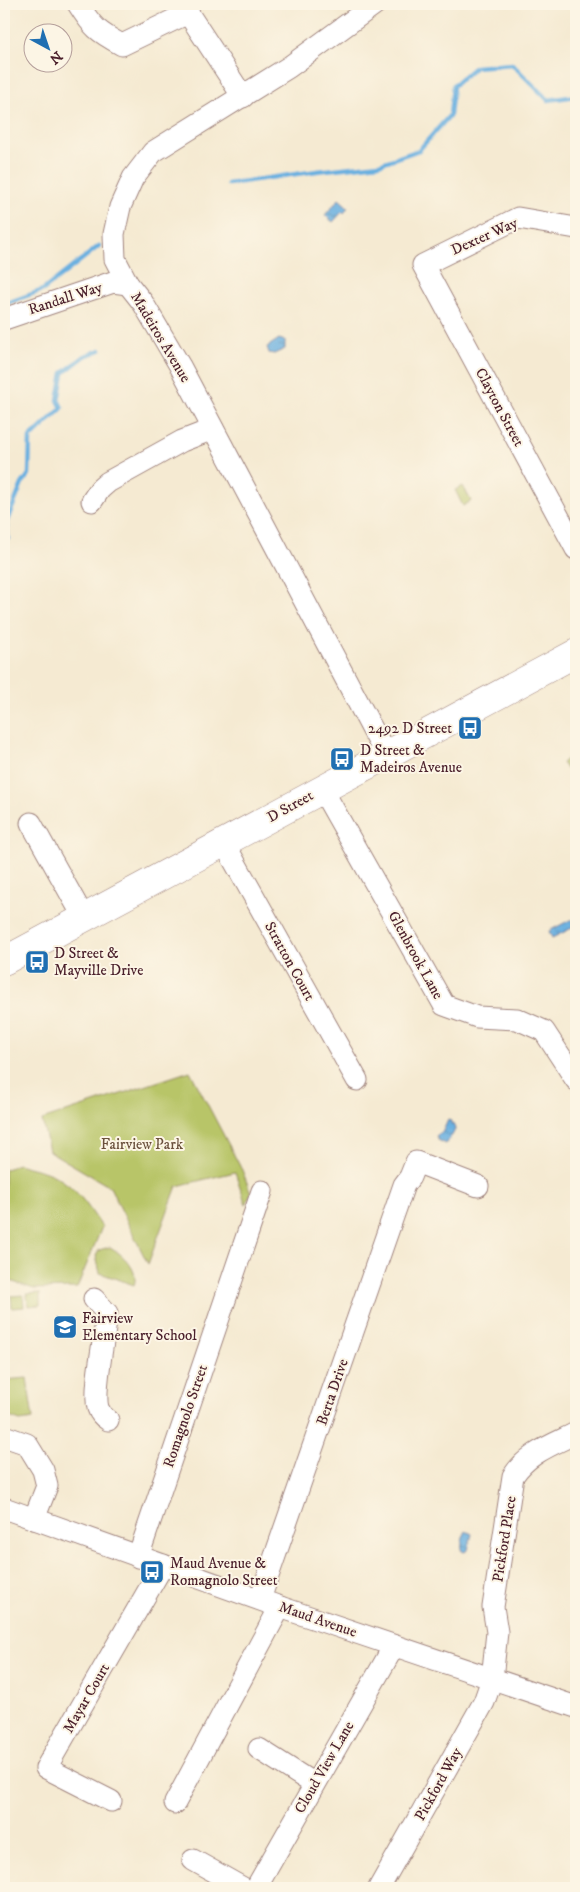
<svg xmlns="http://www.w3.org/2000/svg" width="580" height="1892" viewBox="0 0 580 1892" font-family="'IM FELL DW Pica',serif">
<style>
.green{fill:#b8c567;stroke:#817249}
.water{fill:url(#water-ripples);stroke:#5a6886}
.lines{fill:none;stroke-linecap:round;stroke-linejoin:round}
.stream{stroke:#6ab0e0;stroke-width:4.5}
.minor-casing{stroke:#a0847e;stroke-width:23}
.major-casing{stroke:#a0847e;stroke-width:29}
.minor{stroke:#fff;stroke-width:21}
.major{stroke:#fff;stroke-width:28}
.labels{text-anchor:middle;stroke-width:4;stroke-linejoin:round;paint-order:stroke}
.street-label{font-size:15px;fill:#4a1f2b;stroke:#fcf5e5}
.poi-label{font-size:15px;fill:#4a1f2b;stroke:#fcf5e5;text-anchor:start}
.park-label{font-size:15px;fill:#6b513d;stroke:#fcf5e5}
</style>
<defs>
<pattern id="water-ripples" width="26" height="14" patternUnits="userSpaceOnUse" patternTransform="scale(1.25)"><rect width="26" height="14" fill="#6ab0e0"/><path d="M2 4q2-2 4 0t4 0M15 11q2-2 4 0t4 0" fill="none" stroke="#598fb6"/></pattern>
</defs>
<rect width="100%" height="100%" fill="#fcf5e5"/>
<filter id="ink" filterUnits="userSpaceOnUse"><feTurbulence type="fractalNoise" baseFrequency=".02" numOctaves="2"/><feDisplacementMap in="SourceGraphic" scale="10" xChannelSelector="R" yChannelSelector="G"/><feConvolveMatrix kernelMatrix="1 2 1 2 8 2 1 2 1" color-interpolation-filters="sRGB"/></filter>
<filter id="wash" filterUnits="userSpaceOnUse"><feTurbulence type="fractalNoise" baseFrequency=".0096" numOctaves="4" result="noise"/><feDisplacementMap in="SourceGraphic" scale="20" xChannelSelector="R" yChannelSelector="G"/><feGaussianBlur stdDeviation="1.12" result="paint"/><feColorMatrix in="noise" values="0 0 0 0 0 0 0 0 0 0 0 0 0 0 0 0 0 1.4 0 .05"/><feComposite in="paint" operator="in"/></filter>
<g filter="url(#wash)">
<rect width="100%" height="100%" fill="#f5ead2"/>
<g class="green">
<path d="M463,486L471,501L463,506L455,490Z"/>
<path d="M576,751V782L562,763Z"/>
<path d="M190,1071L242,1170L251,1193L246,1205L235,1172L177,1186L148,1264L110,1187L49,1151L42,1120Z"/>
<path d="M18,1164C30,1168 44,1170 55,1176C76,1187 88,1206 100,1224L102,1227L77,1288L34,1289L4,1279V1170Z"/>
<path d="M110,1247C121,1253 140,1270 134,1285L100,1273L96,1256L99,1250Z"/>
<path d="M40,1293V1305L28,1306L27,1294Z"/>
<path d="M23,1295L24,1307L12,1308L11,1296Z"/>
<path d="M27,1378L33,1419L20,1421L4,1415V1380Z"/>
</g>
<g class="water">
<path d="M339,199L348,207L344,213L342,212L333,222L325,215Z"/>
<path d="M279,339L285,341V349L274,354L269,353L267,347Z"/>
<path d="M572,919L576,926L552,938L549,931Z"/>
<path d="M448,1120L451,1121V1124H454L455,1130L446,1144L438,1140L436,1136L443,1131Z"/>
<path d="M466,1531L472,1534L468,1550L464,1552L461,1550L463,1537Z"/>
</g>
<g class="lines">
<g class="stream">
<path d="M228,184L317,171L379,164L419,150L450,115L453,86L475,67L512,64L548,100L576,96"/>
<path d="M4,304L43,290L99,246"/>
<path d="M4,542L8,538L6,523L22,484L29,474L30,438L62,408L58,400L63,373L85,356L100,350"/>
</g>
</g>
</g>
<g filter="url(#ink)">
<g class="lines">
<defs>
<g id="minor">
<path d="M78,4C93,28 98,32 122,45L188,13L243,97"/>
<path d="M375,4L289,67L153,152L133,178L120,207L114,234L115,259L128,284L143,303L180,366L386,755"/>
<path d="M576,228L518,218L423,265L576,549"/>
<path d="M4,319L113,282L128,284"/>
<path d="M92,501L100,489L108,482L182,441L213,429"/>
<path d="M322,789L444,1005L477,1017L517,1019L544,1031L576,1080"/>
<path d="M31,823L84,918"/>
<path d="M224,843L357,1080"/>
<path d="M94,1299L107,1313C105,1336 93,1390 98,1408C100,1414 103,1417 108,1420"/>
<path d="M4,1436L27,1444L43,1470L47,1486L34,1519"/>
<path d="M4,1508L280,1607L576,1707"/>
<path d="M138,1557L262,1191"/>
<path d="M260,1599L404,1185L410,1177L416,1162L478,1186"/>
<path d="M259,1749L314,1784"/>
<path d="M111,1801L46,1768L163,1565"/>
<path d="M175,1803L280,1607"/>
<path d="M193,1860L243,1888"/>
<path d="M256,1888L394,1646"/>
<path d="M379,1888L484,1702L492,1679L497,1632L493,1607L513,1476C528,1453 552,1445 576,1433"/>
</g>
<path id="major" d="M4,961L576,653"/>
</defs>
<use href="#minor" class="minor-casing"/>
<use href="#major" class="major-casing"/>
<use href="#minor" class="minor"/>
<use href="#major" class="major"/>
</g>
</g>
<defs>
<symbol id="bus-square" viewBox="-11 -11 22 22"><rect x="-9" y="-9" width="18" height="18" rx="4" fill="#1f6fb2" stroke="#fcf5e5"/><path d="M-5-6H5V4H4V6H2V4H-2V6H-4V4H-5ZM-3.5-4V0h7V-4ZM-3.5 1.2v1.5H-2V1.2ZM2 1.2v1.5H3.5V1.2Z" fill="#fff"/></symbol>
<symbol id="school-square" viewBox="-11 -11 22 22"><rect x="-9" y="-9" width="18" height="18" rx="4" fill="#1f6fb2" stroke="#fcf5e5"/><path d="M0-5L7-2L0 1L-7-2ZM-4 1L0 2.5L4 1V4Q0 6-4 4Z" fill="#fff"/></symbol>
</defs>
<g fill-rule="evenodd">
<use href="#bus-square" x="456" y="714" width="28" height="28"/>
<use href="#bus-square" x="328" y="745" width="28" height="28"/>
<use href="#bus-square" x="23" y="948" width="28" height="28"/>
<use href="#school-square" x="51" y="1313" width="28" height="28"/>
<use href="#bus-square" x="138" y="1558" width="28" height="28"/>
</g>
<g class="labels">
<g class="street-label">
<text transform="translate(484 236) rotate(-24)" y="5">Dexter Way</text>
<text transform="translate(65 298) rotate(-18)" y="5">Randall Way</text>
<text transform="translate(161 337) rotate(59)" y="5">Madeiros Avenue</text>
<text transform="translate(500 407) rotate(62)" y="5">Clayton Street</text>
<text transform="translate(290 806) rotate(-29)" y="5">D Street</text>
<text transform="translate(416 955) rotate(61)" y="5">Glenbrook Lane</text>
<text transform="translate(290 961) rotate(61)" y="5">Stratton Court</text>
<text transform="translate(332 1392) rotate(-71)" y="5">Berta Drive</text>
<text transform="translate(185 1416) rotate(-71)" y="5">Romagnolo Street</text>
<text transform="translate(504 1539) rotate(-81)" y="5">Pickford Place</text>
<text transform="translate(318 1619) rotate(19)" y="5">Maud Avenue</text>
<text transform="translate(86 1698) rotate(-60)" y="5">Mayar Court</text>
<text transform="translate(324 1767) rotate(-60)" y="5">Cloud View Lane</text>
<text transform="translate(438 1784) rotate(-61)" y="5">Pickford Way</text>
</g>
<g class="poi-label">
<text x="452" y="733" text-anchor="end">2492 D Street</text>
<text x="360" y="755">D Street &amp;<tspan x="360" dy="17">Madeiros Avenue</tspan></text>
<text x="54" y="958">D Street &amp;<tspan x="54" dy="17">Mayville Drive</tspan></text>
<text x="82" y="1323">Fairview<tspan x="82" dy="17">Elementary School</tspan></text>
<text x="170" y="1568">Maud Avenue &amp;<tspan x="170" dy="17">Romagnolo Street</tspan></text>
</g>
<g class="park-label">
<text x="142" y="1149">Fairview Park</text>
</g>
</g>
<rect width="580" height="1892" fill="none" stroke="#fcf5e5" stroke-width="20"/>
<g transform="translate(48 48) rotate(140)"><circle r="24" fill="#fcf5e5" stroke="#b59f9b"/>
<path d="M0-4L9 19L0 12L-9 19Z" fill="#1f6fb2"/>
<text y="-8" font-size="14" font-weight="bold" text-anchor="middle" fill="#4a1f2b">N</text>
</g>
</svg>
